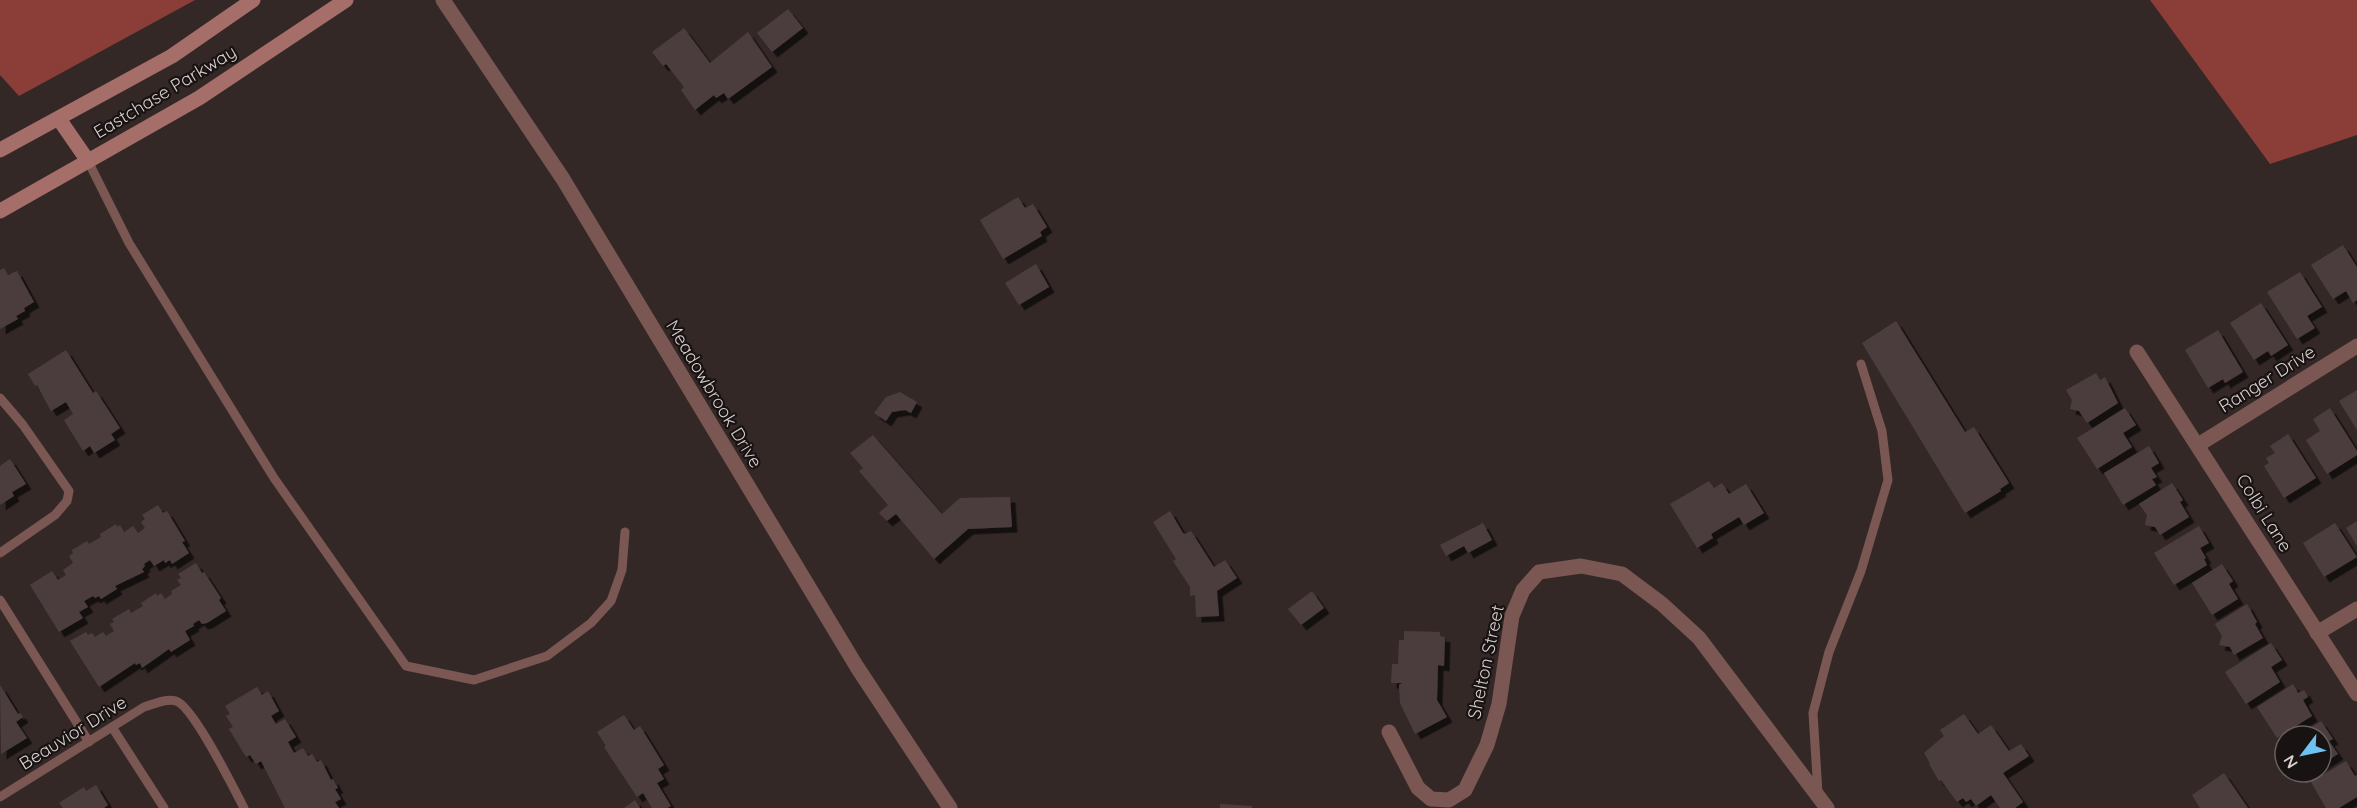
<svg xmlns="http://www.w3.org/2000/svg" width="2357" height="808" viewBox="0 0 2357 808" font-family="Quicksand,sans-serif">
<style>
.forest{fill:#8b3d37}
.building{fill:#4b3e3d;filter:url(#shadow)}
.lines{fill:none;stroke-linecap:round;stroke-linejoin:round}
.service{stroke:#7b5753;stroke-width:9}
.minor{stroke:#7b5753;stroke-width:15}
.secondary{stroke:#a66e68;stroke-width:15}
.labels{text-anchor:middle;stroke-width:4.5;stroke-linejoin:round;paint-order:stroke}
.street-label{font-size:18px;fill:#d8d0cf;stroke:#181312}
</style>
<defs>
<filter id="shadow"><feDropShadow dx="5.5" dy="5.5" stdDeviation="0" flood-color="#0009"/></filter>
</defs>
<rect width="100%" height="100%" fill="#342827"/>
<g class="forest">
<path d="M0,0H195L19,96L0,75Z"/>
<path d="M2150,0H2357V135L2270,164Z"/>
</g>
<g class="building">
<path d="M788,9L803,28L772,52L757,33Z"/>
<path d="M684,28L710,63L748,32L772,67L728,99L724,93L716,98L714,95L695,110L681,90L684,87L666,64L663,66L652,52Z"/>
<path d="M1018,197L1025,208L1033,204L1047,227L1040,232L1042,236L1003,259L980,220Z"/>
<path d="M2343,245L2357,267V300L2353,303L2346,291L2333,299L2311,265Z"/>
<path d="M1036,264L1049,287L1019,305L1005,283Z"/>
<path d="M4,268L8,275L17,271L34,302L24,308L25,311L16,316L18,319L0,329V270Z"/>
<path d="M2300,272L2322,307L2307,316L2315,328L2297,339L2267,292Z"/>
<path d="M2261,303L2288,345L2271,356L2268,351L2254,360L2230,323Z"/>
<path d="M1896,321L1965,432L1974,427L2009,483L2000,489L2001,491L1965,513L1862,343Z"/>
<path d="M2218,330L2243,372L2225,383L2223,379L2208,388L2185,350Z"/>
<path d="M66,350L93,393L96,391L120,428L111,434L115,440L94,453L90,446L83,451L64,420L73,414L66,402L51,411L37,385L35,386L28,374Z"/>
<path d="M2096,373L2100,380L2105,377L2118,403L2087,423L2079,411L2070,409L2072,400L2066,390Z"/>
<path d="M2357,390V430L2339,401Z"/>
<path d="M900,392L917,402L911,413L905,410L892,412L886,421L874,413L886,397Z"/>
<path d="M2125,408L2136,425L2123,433L2132,447L2097,469L2077,438Z"/>
<path d="M2330,408L2357,451V455L2327,474L2306,440L2320,431L2313,419Z"/>
<path d="M2288,434L2316,478L2284,498L2264,466L2269,463L2266,458L2275,453L2270,446Z"/>
<path d="M873,435L942,514L960,498L1010,497L1012,527L968,529L934,559L896,514L887,521L879,513L888,505L859,471L863,468L850,453Z"/>
<path d="M2149,446L2159,463L2151,468L2157,477L2152,479L2156,485L2123,505L2104,473Z"/>
<path d="M10,459L26,484L12,492L14,496L0,505V466Z"/>
<path d="M1709,481L1714,488L1722,483L1729,494L1746,484L1764,513L1744,525L1739,517L1711,534L1713,538L1697,548L1670,504Z"/>
<path d="M2172,483L2183,500L2180,502L2189,517L2160,535L2155,527L2145,525L2147,515L2139,504Z"/>
<path d="M158,505L163,513L167,511L185,541L182,542L189,553L172,564L170,560L165,563L164,560L154,566L150,560L144,564L145,566L142,569L144,572L115,586L117,589L101,599L99,596L95,598L93,596L84,601L88,607L79,612L83,618L59,632L30,585L52,571L58,580L66,575L63,570L73,563L69,556L73,553L72,550L87,541L89,544L101,537L100,534L116,524L117,527L120,525L124,532L133,526L138,533L145,528L141,522L145,519L142,515Z"/>
<path d="M1170,511L1183,533L1185,534L1191,531L1214,567L1225,560L1237,578L1217,591L1219,616L1196,617L1195,595L1190,596V587L1173,561L1176,559L1153,522Z"/>
<path d="M2357,521V546L2346,528Z"/>
<path d="M1483,523L1492,540L1468,553L1464,546L1446,556L1440,545Z"/>
<path d="M2335,523L2357,557L2324,577L2303,543Z"/>
<path d="M2199,526L2209,543L2200,548L2206,558L2204,559L2207,565L2174,585L2154,553Z"/>
<path d="M196,563L202,573L204,572L221,598L219,600L226,611L207,623L202,624L199,620L193,624L194,626L185,631L190,640L171,652L169,649L142,668L140,663L136,665L135,663L99,687L70,641L86,632L88,635L92,633L95,637L103,632L106,636L114,631L110,624L114,622L112,619L129,609L131,613L143,606L141,603L156,593L157,596L161,593L165,599L172,594L171,591L181,585L177,580L181,578L178,574Z"/>
<path d="M2222,564L2233,581L2229,584L2238,599L2212,615L2192,583Z"/>
<path d="M1312,591L1324,608L1301,625L1288,609Z"/>
<path d="M2247,604L2257,622L2255,624L2263,638L2234,655L2230,647L2219,645L2222,636L2215,624Z"/>
<path d="M1404,631L1440,632V636L1445,637L1444,666L1438,665L1437,700L1447,717L1415,734L1400,703L1399,685L1402,683H1391L1392,664H1398L1399,640H1404Z"/>
<path d="M2271,643L2282,660L2271,667L2280,682L2246,704L2225,672Z"/>
<path d="M2293,684L2298,693L2304,690L2308,697L2303,700L2312,716L2277,738L2257,707Z"/>
<path d="M0,685L18,714L20,713L23,717L16,722L27,738L1,754Z"/>
<path d="M257,687L262,695L268,691L279,711L271,716L276,724L285,719L296,737L288,742L294,753L303,748L308,756L312,754L317,762L321,760L331,780L333,779L338,788L335,789L341,799L335,802L339,808H285L261,761L256,764L250,755L246,757L229,729L233,727L226,716L230,714L225,706Z"/>
<path d="M1964,714L1978,734L1991,725L2009,751L2021,744L2029,756L2003,773L2023,802L2015,808H2000L1991,795L1976,806L1971,799L1966,802L1963,798L1957,802L1941,780L1939,781L1929,764L1930,763L1924,753L1944,736L1940,730Z"/>
<path d="M624,715L634,730L640,726L664,765L658,769L664,779L657,783L671,806L667,808H652L643,793L637,797L604,747L606,746L597,732Z"/>
<path d="M2321,721L2333,739L2329,741L2338,754L2321,765V736H2297Z"/>
<path d="M2346,761L2355,776L2357,775V797L2339,808H2326L2311,782Z"/>
<path d="M2224,773L2248,808H2200L2192,795Z"/>
<path d="M96,785L108,805L104,808H63L59,803L84,787L86,791Z"/>
<path d="M635,800L640,808H624Z"/>
<path d="M1220,804L1252,806V808H1220Z"/>
</g>
<g class="lines">
<g class="service">
<path d="M88,161L129,243L274,478L406,666L474,680L547,656L591,623L611,601L622,570L625,532"/>
<path d="M0,398L23,425L69,491L67,501L55,515L0,553"/>
<path d="M0,600L89,742"/>
<path d="M112,727L164,808"/>
<path d="M1818,793L1813,713L1829,652L1861,571L1888,480L1882,431L1861,364"/>
<path d="M0,797L144,707C154,704 167,698 176,701C193,706 234,789 244,808"/>
</g>
<g class="minor">
<path d="M443,0L563,179L857,667L950,808"/>
<path d="M2137,352L2357,694"/>
<path d="M2198,445L2357,346"/>
<path d="M2317,633L2357,609"/>
<path d="M1389,732L1418,788L1431,799L1449,800L1465,790L1487,745L1499,704L1512,616L1523,590L1539,572L1581,566L1622,574L1662,604L1699,638L1827,808"/>
</g>
<g class="secondary">
<path d="M59,119L88,161"/>
<path d="M0,150L172,56L253,0"/>
<path d="M0,211L199,98L346,0"/>
</g>
</g>
<g class="labels">
<g class="street-label">
<text transform="translate(165 92) rotate(-31)" y="6">Eastchase Parkway</text>
<text transform="translate(2267 379) rotate(-32)" y="6">Ranger Drive</text>
<text transform="translate(714 394) rotate(59)" y="6">Meadowbrook Drive</text>
<text transform="translate(2264 513) rotate(58)" y="6">Colbi Lane</text>
<text transform="translate(1486 662) rotate(-78)" y="6">Shelton Street</text>
<text transform="translate(73 733) rotate(-32)" y="6">Beauvior Drive</text>
</g>
</g>
<g transform="translate(2303 754) rotate(238)"><circle r="28" fill="#181312" stroke="#655f5e" stroke-width="1.5"/>
<path d="M0-4.5L10 22L0 15L-10 22Z" fill="#6ec2f3"/>
<text y="-9" font-size="16" font-weight="bold" text-anchor="middle" fill="#d8d0cf">N</text>
</g>
</svg>
